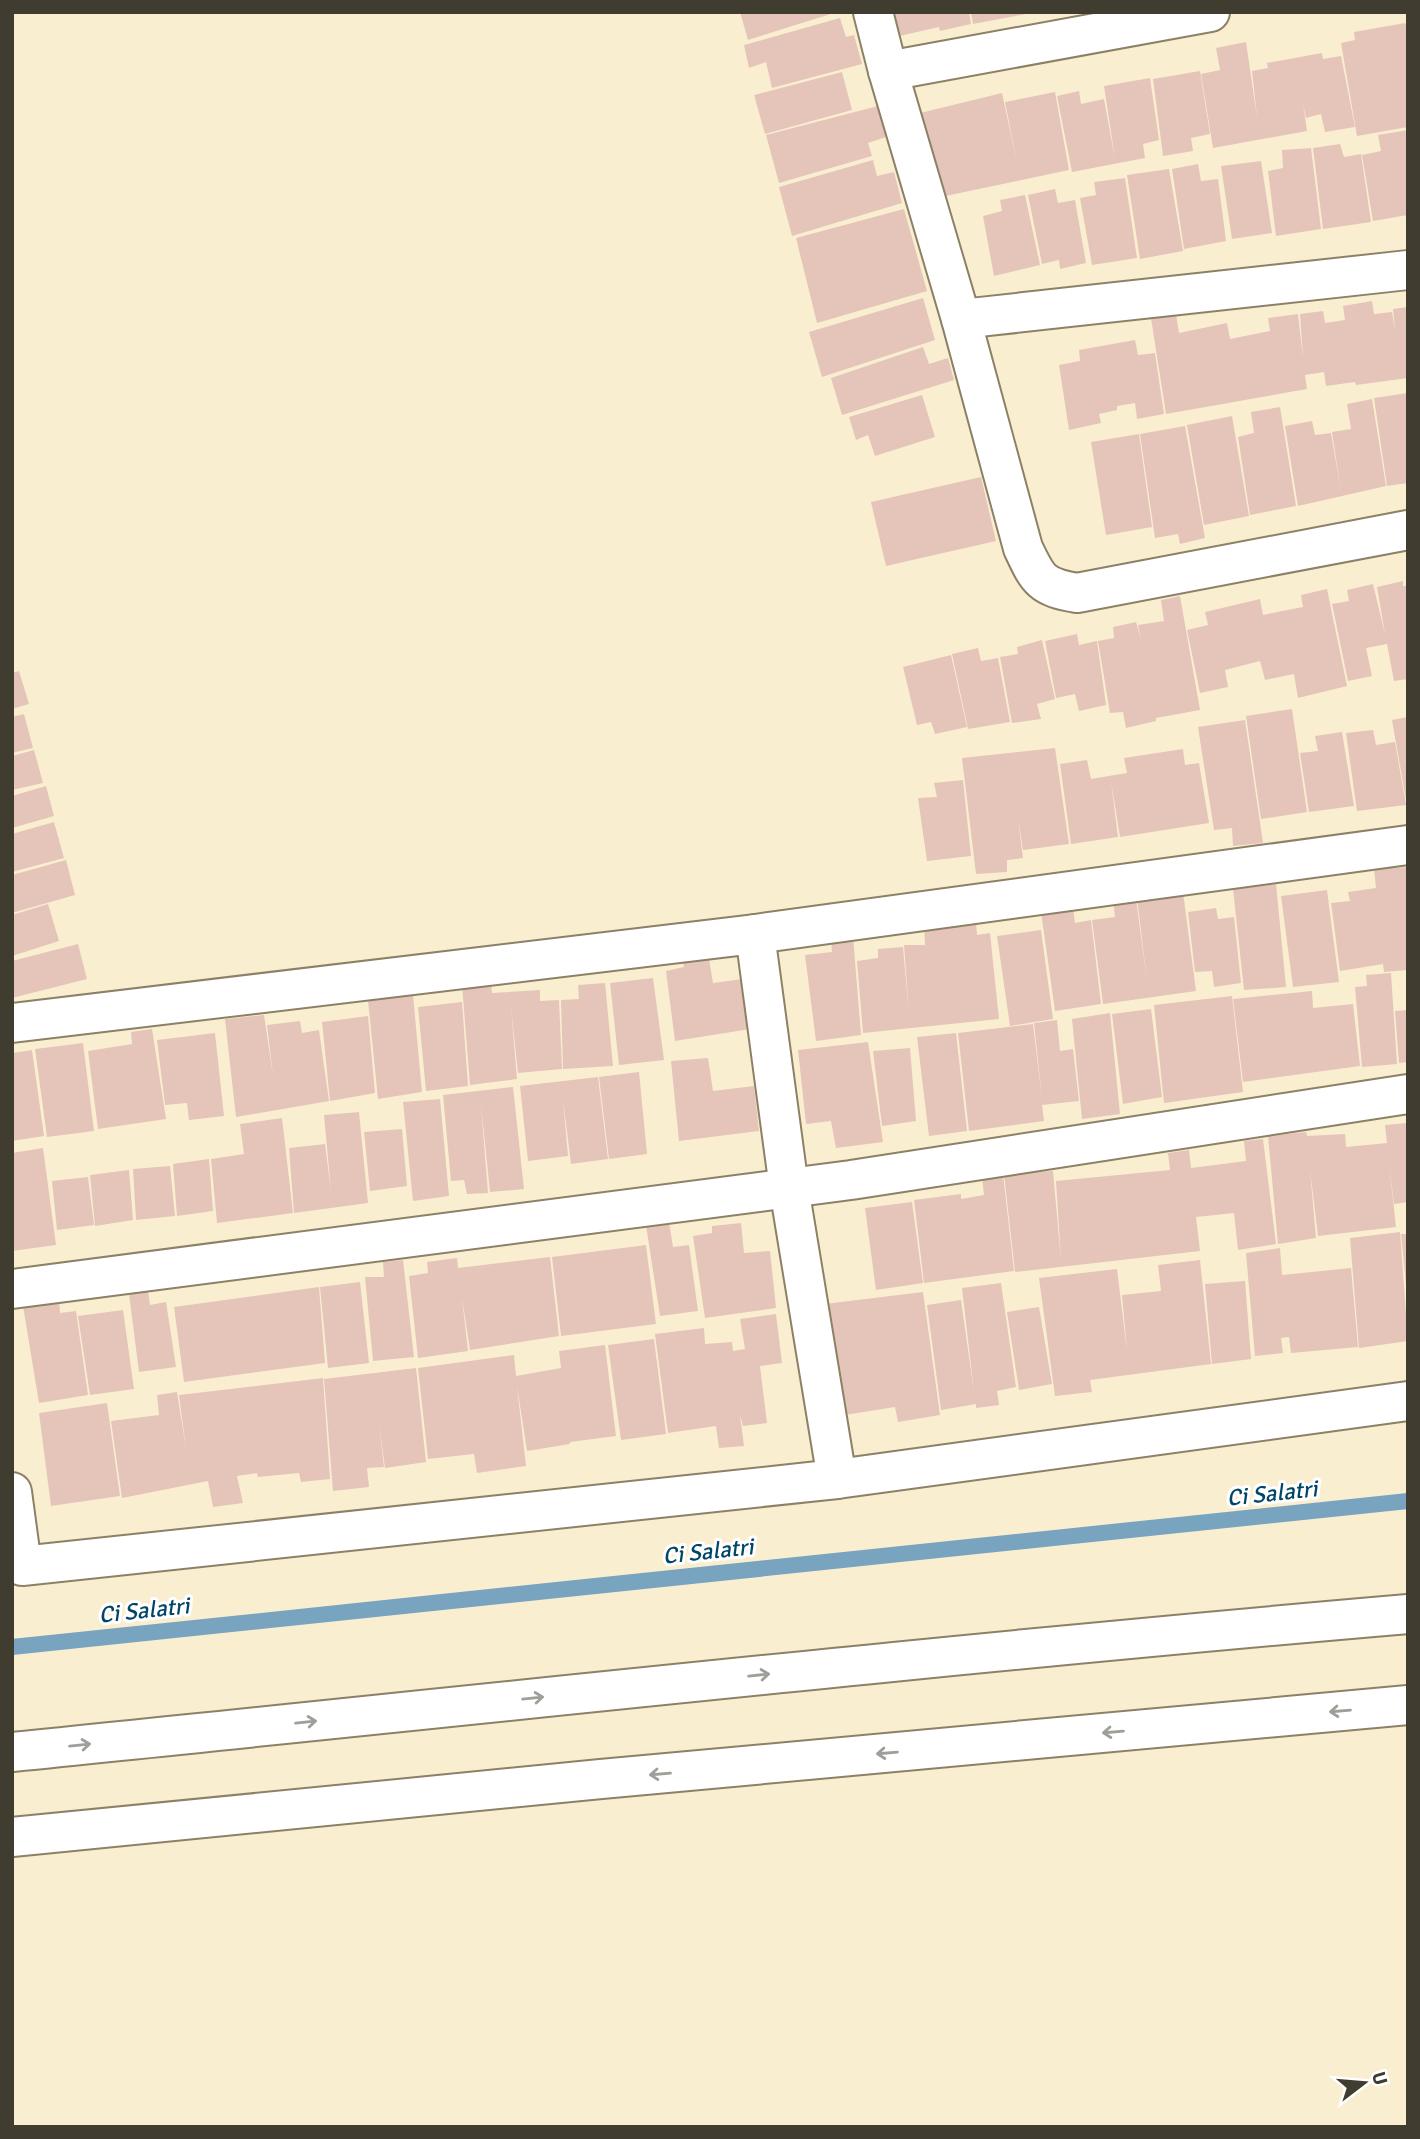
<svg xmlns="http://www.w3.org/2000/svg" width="1420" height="2139" viewBox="0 0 1420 2139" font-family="Signika,sans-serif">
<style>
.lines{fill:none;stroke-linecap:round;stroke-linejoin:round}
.stream{stroke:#79a4c0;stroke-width:16}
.building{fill:#e5c5b9}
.minor-casing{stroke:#8c8167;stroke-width:42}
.minor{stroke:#fff;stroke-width:38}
.oneway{stroke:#a09e98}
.labels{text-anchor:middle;stroke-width:6;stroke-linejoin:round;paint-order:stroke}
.water-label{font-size:23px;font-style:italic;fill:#004669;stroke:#fff}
</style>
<rect width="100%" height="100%" fill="#faeed1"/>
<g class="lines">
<path class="stream" d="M12,1647L1408,1501"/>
</g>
<g class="building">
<path d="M740,12H834V13L748,40Z"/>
<path d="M890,12H969L971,24L940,31L939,27L895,37Z"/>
<path d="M971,12H1026V14L973,24Z"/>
<path d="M840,18L846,37L854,35L862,64L772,88L766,62L749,68L744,45Z"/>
<path d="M1405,23L1408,31V127L1357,136L1341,43L1355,40L1354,32Z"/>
<path d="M1246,42L1257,117L1252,71L1268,68L1267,63L1322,53L1323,59L1341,56L1355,127L1325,132L1321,114L1306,118L1303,103L1307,131L1213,148L1201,74L1220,70L1216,48Z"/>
<path d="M1200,71L1210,134L1191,138L1193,151L1163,156L1153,79Z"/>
<path d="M842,72L852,110L765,134L754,95Z"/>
<path d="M1150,78L1159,140L1143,144L1145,158L1072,172L1057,96L1079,91L1081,104L1104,99L1115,159L1104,86Z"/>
<path d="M1055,92L1069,170L936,198L916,114L1002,93L1017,162L1005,102Z"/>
<path d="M878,106L886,137L868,143L872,156L779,183L766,135Z"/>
<path d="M1408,130V215L1373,221L1362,155L1381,151L1378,135Z"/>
<path d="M1340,144L1344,157L1361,154L1371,222L1323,229L1313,148Z"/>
<path d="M1311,148L1321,229L1276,236L1268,171L1283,168L1282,150Z"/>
<path d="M873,160L877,176L894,172L902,203L792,236L779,187Z"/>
<path d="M1261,161L1272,233L1232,239L1221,166Z"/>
<path d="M1198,164L1201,181L1218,179L1226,241L1184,249L1172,169Z"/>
<path d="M1169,169L1183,251L1140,259L1127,175Z"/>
<path d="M1125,178L1137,258L1092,265L1080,198L1096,195L1094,182Z"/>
<path d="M1055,189L1058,203L1075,200L1086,263L1060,269L1059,260L1042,264L1028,195Z"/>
<path d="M1025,195L1040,265L994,276L983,216L1002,211L1000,200Z"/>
<path d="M904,209L927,291L817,323L796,238Z"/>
<path d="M923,298L935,340L822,377L809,332Z"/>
<path d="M1372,301L1374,314L1392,312L1395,331L1393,309L1408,307V378L1356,385L1355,382L1326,386L1324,372L1305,375L1307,389L1166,414L1151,318L1176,314L1179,333L1227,323L1230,339L1270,331L1268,318L1298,314L1303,358L1300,314L1323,311L1325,323L1345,320L1343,306Z"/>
<path d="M1135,340L1138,355L1155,353L1164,414L1137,419L1135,403L1117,406V410L1099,414L1101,423L1069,430L1059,365L1080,361L1079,350Z"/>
<path d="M923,347L929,364L948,358L954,380L842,415L831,378Z"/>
<path d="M1408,393V483L1387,486L1374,398Z"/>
<path d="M922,395L935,437L875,456L868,435L856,440L849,417Z"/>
<path d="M1372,399L1386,486L1298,506L1285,426L1312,421L1315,435L1331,433L1341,491L1332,432L1351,429L1347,404Z"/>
<path d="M1280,407L1296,506L1250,515L1238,437L1254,433L1251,412Z"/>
<path d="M1232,416L1249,516L1204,525L1187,425Z"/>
<path d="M1185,426L1205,538L1180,544L1178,534L1155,538L1140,434Z"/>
<path d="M1139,434L1152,527L1106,535L1091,442Z"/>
<path d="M981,477L996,541L886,566L871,502Z"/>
<path d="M1403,581V586H1408V679L1394,681L1387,644L1366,648L1372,676L1348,681L1332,604L1349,601L1347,590L1373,584L1385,634L1377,587Z"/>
<path d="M1327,589L1347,686L1298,698L1294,674L1265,680L1260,661L1225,670L1228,687L1200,693L1187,630L1208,625L1205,612L1260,599L1263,615L1282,611L1303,607L1301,595Z"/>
<path d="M1180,596L1200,710L1156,718V721L1126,728L1123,712L1110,713L1098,641L1114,638L1113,627L1136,622L1141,639L1138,625L1164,621L1161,600Z"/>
<path d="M1077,634L1079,645L1097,641L1106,705L1079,711L1075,694L1056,698L1045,641Z"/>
<path d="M1042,640L1055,699L1037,704L1041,719L1012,723L1000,657L1018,654L1017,647Z"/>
<path d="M978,648L981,661L998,658L1010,722L968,729L952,654Z"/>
<path d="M951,655L967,727L935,734L931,722L917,725L903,667Z"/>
<path d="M19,671L29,704L12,709V673Z"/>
<path d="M1292,709L1307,812L1261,819L1246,716Z"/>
<path d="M24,714L33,748L12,753V717Z"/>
<path d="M1408,717V799L1406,800L1392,720Z"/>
<path d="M1245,720L1263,843L1233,846L1232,828L1214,830L1198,727Z"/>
<path d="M1373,730L1376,745L1395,742L1406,805L1357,811L1346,733Z"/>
<path d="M1342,732L1354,806L1309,812L1300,753L1318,751L1315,736Z"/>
<path d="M1055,748L1069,844L1023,850L1018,818L1023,858L1007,860V872L976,874L962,758Z"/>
<path d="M1183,749L1185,765L1199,763L1209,823L1120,837L1111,781L1118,837L1071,844L1060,764L1087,760L1091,779L1127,773L1124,758Z"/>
<path d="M34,750L43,783L12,790V756Z"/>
<path d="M963,780L971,856L927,861L918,798L937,797L934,783Z"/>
<path d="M46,786L54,816L12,828V796Z"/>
<path d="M54,822L64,858L12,872V834Z"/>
<path d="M66,860L75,895L12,913V875Z"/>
<path d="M1408,867V970L1384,972L1383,964L1340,971L1331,903L1350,901L1348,892L1376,888L1374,869Z"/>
<path d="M1276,884L1286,987L1244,990L1233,889Z"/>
<path d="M1327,890L1339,982L1293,987L1281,896Z"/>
<path d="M1183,892L1196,991L1103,1004L1092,920L1115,917L1113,901L1136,899L1147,981L1137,898Z"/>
<path d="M48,904L59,941L12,956V915Z"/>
<path d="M1073,907L1075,923L1091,920L1101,1004L1055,1011L1041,912Z"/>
<path d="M1216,908L1218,919L1234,917L1241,983L1214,987L1212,971L1195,972L1188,912Z"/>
<path d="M976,921L977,935L990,933L999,1019L863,1033L857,961L878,958V949L903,947L909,1014L904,945H925L924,924Z"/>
<path d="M1041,930L1053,1019L1010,1026L997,936Z"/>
<path d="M853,936L861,1035L816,1041L805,955L832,952L831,938Z"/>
<path d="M78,944L87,979L12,998V961Z"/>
<path d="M708,953L713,983L743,979L750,1029L675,1041L666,971L684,967L682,957Z"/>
<path d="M1391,973L1397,1064L1362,1067L1355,987L1367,986L1366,975Z"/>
<path d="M653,978L664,1060L619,1065L610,983Z"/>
<path d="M491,982L492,993L540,990V1001L559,1000L562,1069L518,1073L511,1007L517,1079L470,1085L462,985Z"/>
<path d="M605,983L613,1066L563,1069L561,1000L579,999L578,985Z"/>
<path d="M1312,991L1313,1008L1353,1004L1360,1066L1243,1082L1233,999Z"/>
<path d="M413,995L422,1092L378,1099L368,1000Z"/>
<path d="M1232,996L1243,1092L1164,1103L1154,1005Z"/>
<path d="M462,1002L468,1086L426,1091L418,1007Z"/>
<path d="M1151,1009L1162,1097L1123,1104L1112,1014Z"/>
<path d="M1408,1010V1062L1399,1063L1395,1011Z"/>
<path d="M1110,1013L1120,1114L1082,1119L1072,1019Z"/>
<path d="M264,1015L273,1076L267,1025L300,1021L302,1033L319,1030L329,1101L236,1117L225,1019Z"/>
<path d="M368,1016L375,1093L330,1101L322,1022Z"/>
<path d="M1057,1020L1060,1051L1073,1049L1079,1101L1042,1105L1044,1121L969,1131L958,1033L1033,1024L1042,1099L1034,1023Z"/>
<path d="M152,1029L166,1119L98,1129L88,1051L132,1044L131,1032Z"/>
<path d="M215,1033L224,1116L189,1120L187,1103L165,1105L157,1040Z"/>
<path d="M956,1033L967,1131L929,1136L917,1037Z"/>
<path d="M868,1042L883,1142L836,1148L831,1121L806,1124L798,1050Z"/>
<path d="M83,1043L94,1131L47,1137L35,1049Z"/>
<path d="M910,1048L916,1121L882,1126L873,1051Z"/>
<path d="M32,1050L44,1136L12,1141V1053Z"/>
<path d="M708,1058L713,1091L754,1086L759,1131L679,1141L671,1061Z"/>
<path d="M639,1072L647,1154L609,1159L599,1077Z"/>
<path d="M598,1077L608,1159L571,1164L563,1100L568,1156L528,1161L520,1086Z"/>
<path d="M513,1087L524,1189L490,1192L481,1105L488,1193L467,1194L464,1180L451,1181L443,1095Z"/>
<path d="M440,1099L449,1196L413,1201L403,1102Z"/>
<path d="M359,1112L368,1203L294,1213L289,1148L325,1144L331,1191L324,1115Z"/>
<path d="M282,1118L293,1213L217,1223L211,1159L244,1154L240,1124Z"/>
<path d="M1408,1123V1202L1394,1204L1389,1164L1396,1227L1318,1236L1310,1170L1316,1238L1278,1244L1268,1136L1306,1132L1307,1136L1345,1134L1346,1147L1387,1143L1385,1125Z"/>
<path d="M402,1129L407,1186L370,1191L364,1132Z"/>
<path d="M1263,1139L1276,1244L1238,1250L1234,1213L1196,1217L1200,1251L1015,1272L1004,1174L1053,1171L1061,1260L1056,1181L1170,1170L1168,1153L1189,1150L1191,1168L1246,1161L1244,1141Z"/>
<path d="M43,1148L56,1245L12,1251V1153Z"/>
<path d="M209,1159L213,1211L177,1216L173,1164Z"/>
<path d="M170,1166L175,1216L136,1220L133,1169Z"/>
<path d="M129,1170L133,1220L95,1226L90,1175Z"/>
<path d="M1003,1174L1014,1271L924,1283L914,1200L961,1194V1199L984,1195L982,1177Z"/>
<path d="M88,1177L94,1225L57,1230L52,1181Z"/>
<path d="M912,1202L923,1283L876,1290L865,1208Z"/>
<path d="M669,1222L673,1247L689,1245L698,1311L660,1316L646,1225Z"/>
<path d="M741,1223L744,1253L770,1251L776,1308L705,1318L693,1236L712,1233V1226Z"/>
<path d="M1400,1232L1408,1341L1359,1348L1350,1238Z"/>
<path d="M1401,1234H1408V1284H1406Z"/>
<path d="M646,1245L656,1324L561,1336L552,1257Z"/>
<path d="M1280,1248L1282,1275L1351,1268L1358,1347L1291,1353L1289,1337L1281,1338L1283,1353L1255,1356L1246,1253Z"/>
<path d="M550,1257L559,1336L470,1350L462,1298L468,1351L418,1358L409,1276L428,1273L427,1262L457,1258L458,1268Z"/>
<path d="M403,1260L414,1357L373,1361L365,1277H384L383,1262Z"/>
<path d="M1200,1260L1211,1364L1090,1380L1092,1392L1055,1396L1039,1278L1117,1269L1127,1351L1122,1295L1161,1291L1158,1265Z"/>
<path d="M1245,1281L1251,1359L1212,1364L1205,1284Z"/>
<path d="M360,1282L369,1363L328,1368L320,1287Z"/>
<path d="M1001,1283L1016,1387L997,1391L999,1405L976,1408V1404L941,1410L927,1305L961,1300L974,1392L962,1288Z"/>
<path d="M319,1287L325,1363L184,1382L174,1307Z"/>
<path d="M148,1291L150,1305L166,1302L176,1367L139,1372L129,1294Z"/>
<path d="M923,1292L940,1415L898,1422L895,1407L838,1416L825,1304Z"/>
<path d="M59,1300L60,1313L76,1311L88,1395L39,1403L23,1306Z"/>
<path d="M1039,1307L1052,1384L1019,1390L1007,1312Z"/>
<path d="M123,1310L134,1389L90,1395L78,1316Z"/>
<path d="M776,1314L782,1363L760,1366L767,1423L743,1426L740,1415L744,1446L719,1448L716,1426L668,1433L655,1334L704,1328L705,1344L732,1342L733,1351L745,1349L740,1319Z"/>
<path d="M654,1339L666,1434L621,1440L608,1345Z"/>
<path d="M605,1345L616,1436L570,1442V1444L527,1451L517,1386L526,1466L477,1473L474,1454L428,1459L418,1368L514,1355L516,1376L561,1368L559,1351Z"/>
<path d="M416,1368L426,1462L385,1468L379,1424L384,1467L367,1468L369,1487L333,1491L324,1379Z"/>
<path d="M323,1378L330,1479L301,1482L299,1473L258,1477L257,1473L237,1476L243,1503L213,1507L208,1481L122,1498L111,1421L159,1415L157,1395L177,1392L186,1449L179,1395Z"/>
<path d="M107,1403L120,1496L51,1506L39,1413Z"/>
</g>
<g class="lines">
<defs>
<g id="minor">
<path d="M873,12L888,71L961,319L1023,548C1038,580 1041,587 1077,593L1408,530"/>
<path d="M888,71L1210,12"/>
<path d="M961,319L1408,270"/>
<path d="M12,1023L755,934L1408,845"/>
<path d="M12,1289L851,1180L1408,1094"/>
<path d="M837,1479L1408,1401"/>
<path d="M12,1492L22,1566L837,1479L789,1188L755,934"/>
<path d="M12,1752C477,1705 942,1654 1408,1614"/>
<path d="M12,1837L601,1779L1408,1705"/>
</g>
</defs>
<use href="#minor" class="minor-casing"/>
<use href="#minor" class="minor"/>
</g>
<defs><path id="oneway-shaft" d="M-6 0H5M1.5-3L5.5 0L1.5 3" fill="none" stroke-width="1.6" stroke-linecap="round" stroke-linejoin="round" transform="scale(1.75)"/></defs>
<g class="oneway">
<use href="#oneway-shaft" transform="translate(759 1675) rotate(-6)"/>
<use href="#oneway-shaft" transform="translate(533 1698) rotate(-6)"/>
<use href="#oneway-shaft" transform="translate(1340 1711) rotate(175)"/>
<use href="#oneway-shaft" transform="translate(306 1722) rotate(-6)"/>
<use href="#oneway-shaft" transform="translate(1113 1732) rotate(175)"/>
<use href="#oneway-shaft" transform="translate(80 1745) rotate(-6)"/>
<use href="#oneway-shaft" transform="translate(887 1753) rotate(175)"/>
<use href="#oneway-shaft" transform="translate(660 1774) rotate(175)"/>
</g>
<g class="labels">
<g class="water-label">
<text transform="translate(1272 1493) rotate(-6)" y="8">Ci Salatri</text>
<text transform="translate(708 1551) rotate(-6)" y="8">Ci Salatri</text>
<text transform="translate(144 1610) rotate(-6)" y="8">Ci Salatri</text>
</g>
</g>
<rect width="1420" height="2139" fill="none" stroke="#403c30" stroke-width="28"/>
<g transform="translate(1364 2083) rotate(74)" stroke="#ffffff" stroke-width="5" paint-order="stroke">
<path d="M0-5L12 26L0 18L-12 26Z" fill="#403c30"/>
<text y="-10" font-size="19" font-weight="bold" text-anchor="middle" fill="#403c30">U</text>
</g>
</svg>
